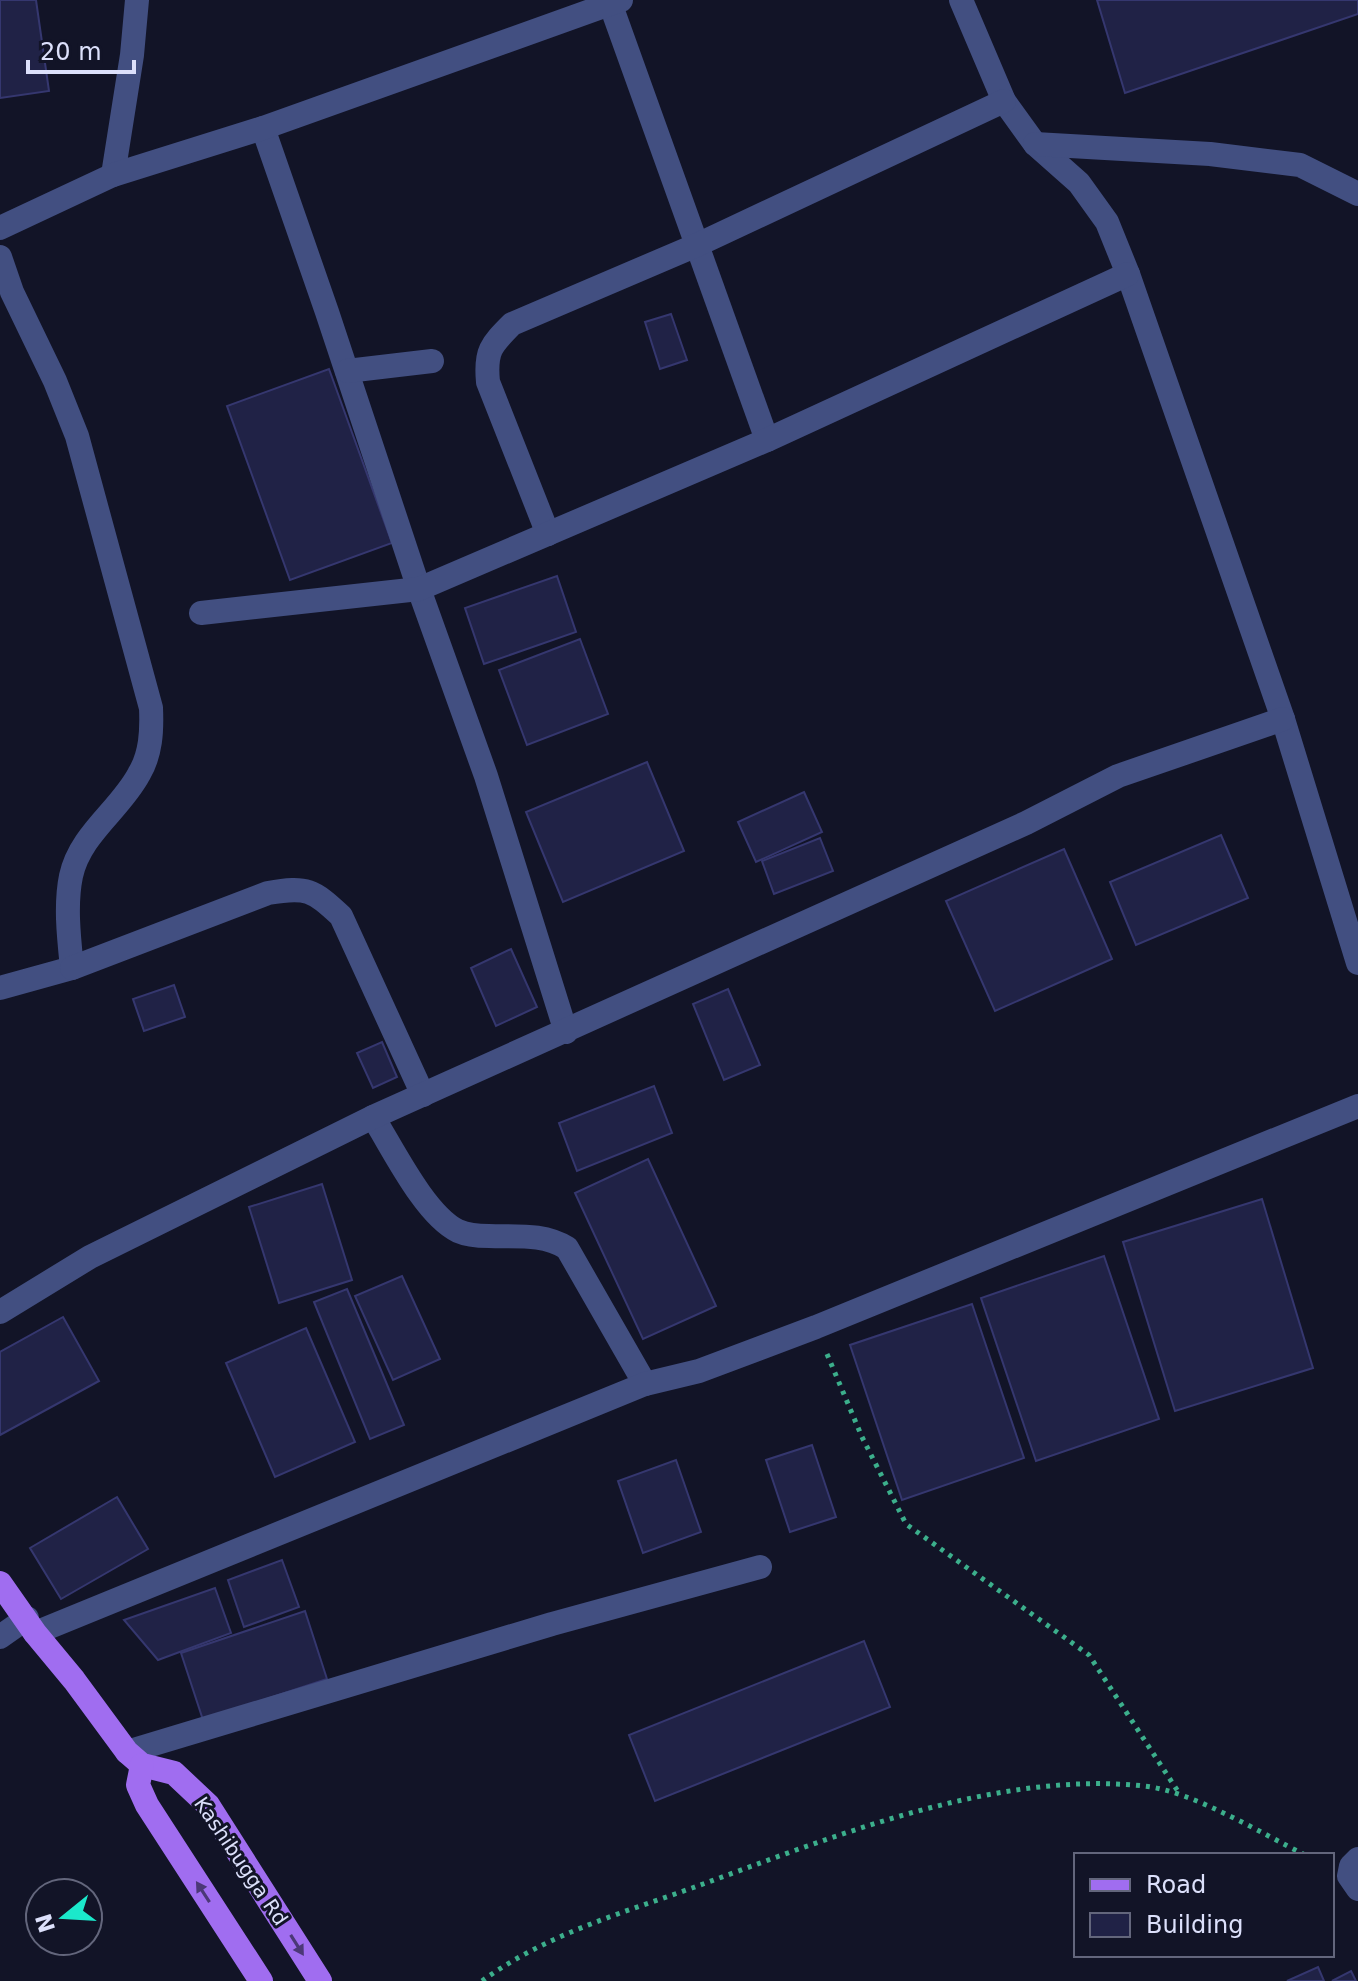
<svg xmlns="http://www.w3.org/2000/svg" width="1358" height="1981" viewBox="0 0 1358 1981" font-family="'DejaVu Sans',sans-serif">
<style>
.building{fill:#202246;stroke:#35376f;stroke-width:2}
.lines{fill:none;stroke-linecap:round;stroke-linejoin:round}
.path{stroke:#3caf8c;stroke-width:5;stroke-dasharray:4 6;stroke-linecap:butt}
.minor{stroke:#424f81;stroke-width:24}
.major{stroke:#a06df0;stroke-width:24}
.oneway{fill:#4b3877}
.labels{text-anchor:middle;stroke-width:6;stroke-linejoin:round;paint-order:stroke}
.street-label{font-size:20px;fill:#dce0fb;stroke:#121427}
</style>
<rect width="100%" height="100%" fill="#121427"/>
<g class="building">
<path d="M0,0H36L49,91L0,98Z"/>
<path d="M1097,0H1358V14L1125,93Z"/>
<path d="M671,314L687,360L660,369L645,322Z"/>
<path d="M329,369L392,543L290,580L227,406Z"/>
<path d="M557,576L576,632L484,664L465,608Z"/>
<path d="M580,639L608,714L527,745L499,670Z"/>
<path d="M647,762L684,851L563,902L526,812Z"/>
<path d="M804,792L822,832L756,862L738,822Z"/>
<path d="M1221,835L1248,898L1136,945L1110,882Z"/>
<path d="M820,838L833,871L774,894L762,861Z"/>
<path d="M1064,849L1112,959L995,1011L946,901Z"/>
<path d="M511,949L537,1007L496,1026L471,968Z"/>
<path d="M174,985L185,1017L144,1031L133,999Z"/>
<path d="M728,989L760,1065L724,1080L693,1004Z"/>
<path d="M382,1042L397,1077L373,1088L357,1053Z"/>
<path d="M654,1086L672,1133L577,1171L559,1123Z"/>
<path d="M648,1159L716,1306L643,1339L575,1193Z"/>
<path d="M322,1184L352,1280L279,1303L249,1207Z"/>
<path d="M1262,1199L1313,1368L1175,1411L1123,1242Z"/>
<path d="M1104,1256L1159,1419L1036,1461L981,1298Z"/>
<path d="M402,1276L440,1359L393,1380L355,1296Z"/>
<path d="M347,1289L404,1425L370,1439L314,1302Z"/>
<path d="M972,1304L1024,1458L902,1500L850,1345Z"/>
<path d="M63,1317L99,1381L0,1435V1352Z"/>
<path d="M306,1328L355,1442L275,1477L226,1363Z"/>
<path d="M812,1445L836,1517L790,1532L766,1460Z"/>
<path d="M676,1460L701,1532L643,1553L618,1481Z"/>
<path d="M117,1497L148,1549L61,1599L30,1548Z"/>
<path d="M282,1560L299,1607L244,1627L228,1580Z"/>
<path d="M215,1588L231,1633L158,1660L124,1620Z"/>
<path d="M305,1611L327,1679L203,1720L181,1653Z"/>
<path d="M864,1641L890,1707L655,1801L629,1735Z"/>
<path d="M1318,1967L1324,1981H1287Z"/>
<path d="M1351,1971L1356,1981H1332Z"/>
</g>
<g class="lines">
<g class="path">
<path d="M827,1354L862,1437L906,1524L1089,1655L1179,1793"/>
<path d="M482,1981C545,1935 619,1914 692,1888C830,1838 994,1770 1144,1786C1192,1791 1261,1833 1305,1855"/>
</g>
<g class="minor">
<path d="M609,0L767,440"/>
<path d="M961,0L1004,101L1035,144L1079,183L1107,222L1128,274L1283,719L1358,963"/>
<path d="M263,128L327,312L419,589L486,776L566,1032"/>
<path d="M1035,144L1210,154L1300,165L1358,194"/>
<path d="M113,175L132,55L137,0"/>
<path d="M0,228L113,175L263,128L621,0"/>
<path d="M0,257L12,292L55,381L77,436L151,708C152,731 151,754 139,774C120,810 80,834 71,876C65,905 69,939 72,968L0,988"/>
<path d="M347,371L432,361"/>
<path d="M548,534L488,382C485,351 491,345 512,324L697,245L1004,101"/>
<path d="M201,613L419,589L767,440L1128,274"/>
<path d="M72,968L268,893C307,886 313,890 341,916L423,1095"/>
<path d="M373,1117C393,1149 425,1215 458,1231C467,1235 479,1236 489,1236C516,1237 543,1233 567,1248L645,1384"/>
<path d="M0,1312L90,1257L373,1117L1026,823L1118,776L1283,719"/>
<path d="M35,1633L645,1384L699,1371L816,1327L1358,1106"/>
<path d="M0,1637L27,1618"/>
<path d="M127,1752L552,1624L760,1567"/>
<path d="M1358,1859L1351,1866L1349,1876L1358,1889"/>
</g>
<g class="major">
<path d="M0,1583L35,1633L74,1680L127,1752L142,1765L174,1773L208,1805L320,1981"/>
<path d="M142,1765L138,1785L147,1805L261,1981"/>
</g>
</g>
<defs><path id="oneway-solid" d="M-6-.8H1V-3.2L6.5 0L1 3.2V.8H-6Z" transform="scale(2)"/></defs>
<g class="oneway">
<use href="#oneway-solid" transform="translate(203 1892) rotate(-123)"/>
<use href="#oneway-solid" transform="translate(297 1945) rotate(58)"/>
</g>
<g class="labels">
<g class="street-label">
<text transform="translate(241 1861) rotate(56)" y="7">Kashibugga Rd</text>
</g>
</g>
<rect x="1074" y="1853" width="260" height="104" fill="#121427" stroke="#63667c" stroke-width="2"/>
<rect x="1090" y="1879" width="40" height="12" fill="#a06df0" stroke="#63667c" stroke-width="2"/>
<text x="1146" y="1893" font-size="24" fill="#dce0fb">Road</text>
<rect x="1090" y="1913" width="40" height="24" fill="#202246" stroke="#63667c" stroke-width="2"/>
<text x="1146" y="1933" font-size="24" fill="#dce0fb">Building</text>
<g transform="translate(64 1917) rotate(252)"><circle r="38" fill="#121427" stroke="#63667c" stroke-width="2"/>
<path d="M0-6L14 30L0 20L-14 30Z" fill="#1be8cb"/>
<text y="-12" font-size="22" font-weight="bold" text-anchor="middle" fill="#dce0fb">N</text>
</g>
<path d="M28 60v12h106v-12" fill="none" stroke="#dce0fb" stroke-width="4"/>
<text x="40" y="60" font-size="24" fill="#dce0fb" stroke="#121427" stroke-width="6" paint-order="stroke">20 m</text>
</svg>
